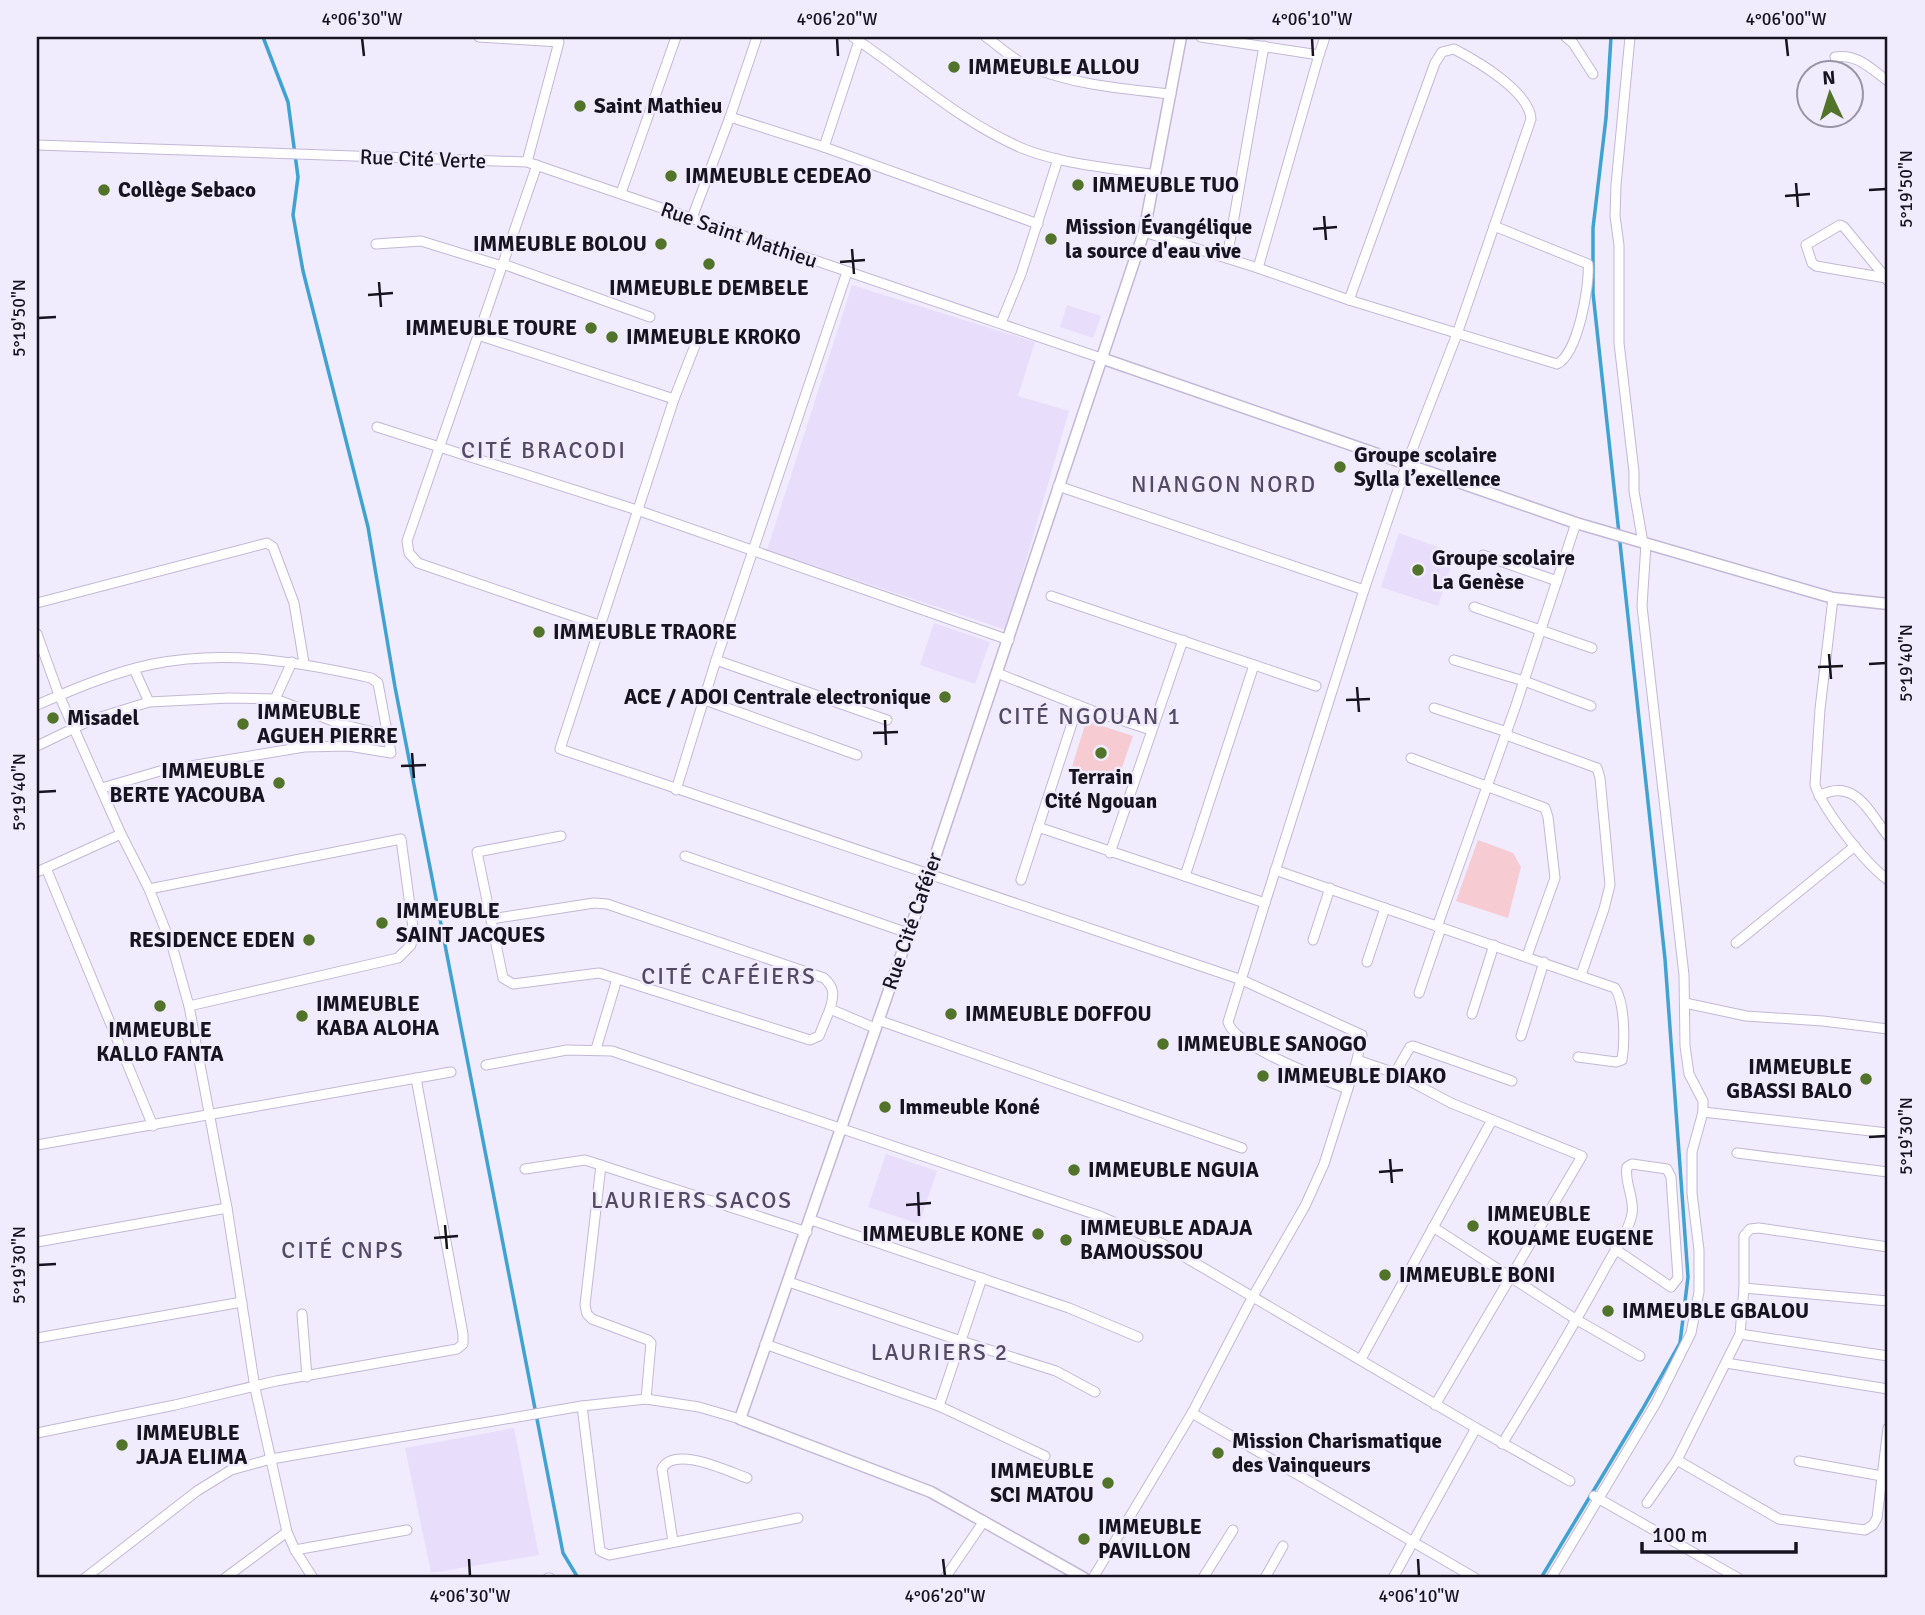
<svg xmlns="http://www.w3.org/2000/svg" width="1925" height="1615" viewBox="0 0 1925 1615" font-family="Signika,sans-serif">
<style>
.built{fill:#e8defc}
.green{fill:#f6cbd1}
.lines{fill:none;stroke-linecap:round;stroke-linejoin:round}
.stream{stroke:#40a2d1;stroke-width:3.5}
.minor-casing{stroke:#c2b8d6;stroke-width:11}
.tertiary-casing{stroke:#c2b8d6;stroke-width:13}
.minor{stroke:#fff;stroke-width:9}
.tertiary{stroke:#fff;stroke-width:10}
.ticks{fill:none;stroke:#18141f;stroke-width:2.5}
.poi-dot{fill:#52732a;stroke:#f1ebfe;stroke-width:2.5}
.labels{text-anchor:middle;stroke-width:5;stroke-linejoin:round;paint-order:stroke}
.poi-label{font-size:21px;font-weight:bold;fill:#18141f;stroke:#f1ebfe;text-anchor:start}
.street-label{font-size:21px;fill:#18141f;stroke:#f1ebfe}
.neighbourhood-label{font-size:23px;letter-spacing:2px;fill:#534a63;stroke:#f1ebfe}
.neatline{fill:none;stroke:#18141f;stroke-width:2.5}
.ticks-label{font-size:18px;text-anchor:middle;fill:#18141f}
</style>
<rect width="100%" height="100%" fill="#f1ebfe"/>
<g class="built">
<path d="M852,285L1035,342L1018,396L1069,411L1006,630L767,550Z"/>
<path d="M1067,305L1101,316L1093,338L1060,327Z"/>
<path d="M1399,533L1455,553L1438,606L1381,587Z"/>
<path d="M934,623L990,642L975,684L920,665Z"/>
<path d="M886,1154L937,1171L919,1224L868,1207Z"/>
<path d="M514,1428L539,1555L431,1573L405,1448Z"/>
</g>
<g class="green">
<path d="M1090,722L1133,736L1115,787L1071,770L1085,725Z"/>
<path d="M1478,840L1513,853L1521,867L1508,918L1456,901Z"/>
</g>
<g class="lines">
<g class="stream">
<path d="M263,37L288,102L298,177L293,215L303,271L368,527L395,687L563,1553L578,1578"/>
<path d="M1541,1578L1642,1410L1680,1343L1688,1277L1665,959L1593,293V228L1606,118L1611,37"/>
</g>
<defs>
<g id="minor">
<path d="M479,37L559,42L527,162"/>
<path d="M757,37L730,117L824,147L1038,224"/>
<path d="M853,37C910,75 960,122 1024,149C1065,165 1113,168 1156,175"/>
<path d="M986,37C999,46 1012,59 1026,65C1072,85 1123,89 1171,94"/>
<path d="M1201,37L1319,55L1258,268"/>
<path d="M1566,37L1573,43L1593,74"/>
<path d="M1630,37L1616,185L1615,216L1619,245V343L1634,472V491L1643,543"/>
<path d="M1319,55L1325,37"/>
<path d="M1835,57C1857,53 1871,69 1888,81"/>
<path d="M37,145L527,162L1101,358"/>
<path d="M824,147L859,41"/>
<path d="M537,165L407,541L409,553L418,563L599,625"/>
<path d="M621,193L676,37"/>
<path d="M692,218L730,117"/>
<path d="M1144,232L1258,268L1349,300L1557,364C1578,354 1590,285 1588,264L1494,226"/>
<path d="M376,244L421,241L502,266"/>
<path d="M1227,258L1264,46"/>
<path d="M503,264L650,317"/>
<path d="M1886,278L1816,266L1812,263L1806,245L1840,225L1844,227L1886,278L1888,281"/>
<path d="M1001,323L1021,274L1058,159"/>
<path d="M478,335L674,399"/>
<path d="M696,343L674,399L560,749L1242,980L1362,1035L1357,1060L1324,1164L1305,1206L1252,1298L1192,1413L1093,1578"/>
<path d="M377,427L637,510L1009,640"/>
<path d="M1058,486L1364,590L1407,463L1457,334L1531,119C1529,91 1477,61 1454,49L1442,52L1435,63L1349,300"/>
<path d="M1646,544L1642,606L1684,975L1685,1046L1689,1074L1703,1101V1112"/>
<path d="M1483,555L1557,581"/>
<path d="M1051,596L1316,686"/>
<path d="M1833,598L1820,709L1815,785C1824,811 1865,863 1888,880"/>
<path d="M37,603L267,543L273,547L294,603L304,663"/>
<path d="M1474,607L1592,648"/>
<path d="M37,634L59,695L121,834L149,889L173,949L189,1006L227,1208L255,1388L287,1532L295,1550L313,1578"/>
<path d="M716,660L887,720"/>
<path d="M1454,660L1524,681L1591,706"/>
<path d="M134,669L149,702"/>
<path d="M997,673L1093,711L1151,730"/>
<path d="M275,699L292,662"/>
<path d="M705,700L857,755"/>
<path d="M37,705C74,689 114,672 153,664C227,649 299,662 371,678L378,683L391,753L349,746L304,747L160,771L102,788"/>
<path d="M1434,708L1507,732"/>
<path d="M1506,735L1597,768L1600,778L1610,885L1604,909L1581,975"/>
<path d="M37,746L91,720L149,702L229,698L275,699L341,724L389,736"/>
<path d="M1411,758L1545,808L1548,817L1555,878L1527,956"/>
<path d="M676,790L716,660L847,272"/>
<path d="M1819,796C1855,777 1869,812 1888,836"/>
<path d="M1038,827L1265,903L1364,590"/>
<path d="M561,836L477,852L503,978L513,984L599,973L810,1040L819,1036L830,1009"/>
<path d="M1110,853L1183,640"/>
<path d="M685,856L908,933"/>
<path d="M46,868L153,1126"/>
<path d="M1275,870L1615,988C1625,1003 1625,1042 1622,1060L1616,1062L1578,1057"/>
<path d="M37,872L121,834"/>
<path d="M1185,876L1254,665"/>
<path d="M1021,880L1078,705"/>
<path d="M149,889L401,839L413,928L411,945L398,958L189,1006"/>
<path d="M1265,903L1228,1022C1234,1046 1322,1078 1347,1089"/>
<path d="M491,919L594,903L607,904L824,978C835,988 834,995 830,1009L875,1028"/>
<path d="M1437,927L1515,708L1576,523"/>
<path d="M1313,940L1330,888"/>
<path d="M1736,943L1855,846"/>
<path d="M1367,962L1385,908"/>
<path d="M1419,993L1441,928"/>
<path d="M1685,1003L1746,1016L1823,1021L1888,1029"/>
<path d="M1472,1014L1494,945"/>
<path d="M878,1020L1242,1148"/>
<path d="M1521,1036L1544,962"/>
<path d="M596,1049L617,979"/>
<path d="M1357,1060L1395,1073L1451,1103L1582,1156L1435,1405"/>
<path d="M486,1065L567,1050L612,1051L1100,1216L1161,1243L1476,1428L1393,1578"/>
<path d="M1395,1073L1410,1047L1413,1046L1512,1081"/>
<path d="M37,1145L451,1072"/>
<path d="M1737,1153L1888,1172"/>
<path d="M601,1165L585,1305L587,1314L592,1319L648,1340L651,1343L646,1399"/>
<path d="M525,1169L585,1160L807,1232"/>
<path d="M811,1220L1069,1308L1138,1337"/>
<path d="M1433,1227L1577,1320L1640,1356"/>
<path d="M37,1242L227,1208"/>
<path d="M789,1282L961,1341L1056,1371L1095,1392"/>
<path d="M1744,1288L1888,1301"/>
<path d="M302,1314L307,1377"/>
<path d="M1740,1334L1888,1356"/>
<path d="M37,1338L242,1302"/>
<path d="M765,1344L939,1406L1045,1456"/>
<path d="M1361,1359L1492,1120"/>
<path d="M1726,1363L1888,1389"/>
<path d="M582,1406L600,1551L609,1555L798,1518"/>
<path d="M939,1406L982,1278"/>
<path d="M1192,1413L1475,1578"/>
<path d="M1476,1428L1570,1481"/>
<path d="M37,1433L175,1405L276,1381L457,1349L463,1344V1334L416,1078"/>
<path d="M1502,1444C1537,1387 1571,1330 1603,1272C1612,1254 1628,1234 1632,1214C1635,1198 1624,1183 1627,1167L1632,1164L1667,1169L1671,1177L1678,1278L1671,1287L1615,1249"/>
<path d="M1677,1460L1779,1519L1865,1530L1873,1525L1877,1518L1888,1428"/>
<path d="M1799,1461L1882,1476"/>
<path d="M1594,1496L1738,1578"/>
<path d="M1647,1503L1677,1460L1740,1334L1744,1288V1236L1750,1229L1759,1228L1888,1247"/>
<path d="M673,1542L662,1469C674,1445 727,1471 747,1478"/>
<path d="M295,1550L407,1530"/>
<path d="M85,1578L197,1491L231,1470L271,1459L582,1406L646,1399L699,1407L740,1419"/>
<path d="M225,1578L287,1532"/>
<path d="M548,1578H550"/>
<path d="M945,1578L984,1521"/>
<path d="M1203,1578L1233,1530"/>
<path d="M1265,1578L1283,1546"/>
<path d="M1551,1578L1656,1403L1691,1333L1699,1292V1250L1692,1193V1152L1703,1112L1888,1133"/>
</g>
<g id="tertiary">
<path d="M1101,358L1576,523L1833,598L1888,604"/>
<path d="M1084,1578L931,1492L740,1419L929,875L1144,232L1181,37"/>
</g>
</defs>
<use href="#minor" class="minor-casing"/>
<use href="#tertiary" class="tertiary-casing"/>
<use href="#minor" class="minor"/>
<use href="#tertiary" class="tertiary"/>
</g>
<path class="ticks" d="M362,38L364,56M837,38L838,56M1312,38L1313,56M1786,38L1788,56M1796,183L1798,207M1869,190L1886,189M1785,196L1810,194M1324,216L1326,240M1313,229L1337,227M852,249L854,274M840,262L865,260M379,282L381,307M368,295L393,293M38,318L56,317M1829,654L1831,679M1869,664L1886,663M1818,667L1843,666M1357,687L1359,712M1346,700L1370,699M885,720L886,745M873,733L898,732M412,753L414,778M401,766L426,765M38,792L56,791M1869,1137L1886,1136M1390,1159L1392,1183M1379,1172L1403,1170M918,1192L919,1216M906,1205L931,1203M445,1225L447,1249M434,1238L458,1236M38,1265L56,1264M469,1559L470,1576M943,1559L945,1576M1418,1559L1419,1576"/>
<g class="poi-dot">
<circle cx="954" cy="67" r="7"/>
<circle cx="580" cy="106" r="7"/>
<circle cx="671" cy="176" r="7"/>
<circle cx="1078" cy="185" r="7"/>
<circle cx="104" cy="190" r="7"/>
<circle cx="1051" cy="239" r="7"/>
<circle cx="661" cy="244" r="7"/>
<circle cx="709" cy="264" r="7"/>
<circle cx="591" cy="328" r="7"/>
<circle cx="612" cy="337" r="7"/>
<circle cx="1340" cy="467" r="7"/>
<circle cx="1418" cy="570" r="7"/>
<circle cx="539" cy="632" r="7"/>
<circle cx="945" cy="697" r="7"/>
<circle cx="53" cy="718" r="7"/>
<circle cx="243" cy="724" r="7"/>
<circle cx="1101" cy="753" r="7"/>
<circle cx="279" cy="783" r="7"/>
<circle cx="382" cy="923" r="7"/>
<circle cx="309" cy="940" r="7"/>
<circle cx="160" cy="1006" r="7"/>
<circle cx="951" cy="1014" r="7"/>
<circle cx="302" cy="1016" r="7"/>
<circle cx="1163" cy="1044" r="7"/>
<circle cx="1263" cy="1076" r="7"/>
<circle cx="1866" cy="1079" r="7"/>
<circle cx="885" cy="1107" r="7"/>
<circle cx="1074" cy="1170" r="7"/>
<circle cx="1473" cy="1226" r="7"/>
<circle cx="1038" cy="1234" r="7"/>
<circle cx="1066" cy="1240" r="7"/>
<circle cx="1385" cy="1275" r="7"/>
<circle cx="1608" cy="1311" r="7"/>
<circle cx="122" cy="1445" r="7"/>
<circle cx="1218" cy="1453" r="7"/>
<circle cx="1108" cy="1483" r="7"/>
<circle cx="1084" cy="1539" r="7"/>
</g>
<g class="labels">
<g class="poi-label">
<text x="968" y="74">IMMEUBLE ALLOU</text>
<text x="594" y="113">Saint Mathieu</text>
<text x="685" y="183">IMMEUBLE CEDEAO</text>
<text x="1092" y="192">IMMEUBLE TUO</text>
<text x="118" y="197">Collège Sebaco</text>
<text x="1065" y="234">Mission Évangélique<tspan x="1065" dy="24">la source d'eau vive</tspan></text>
<text x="647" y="251" text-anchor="end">IMMEUBLE BOLOU</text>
<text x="709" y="295" text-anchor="middle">IMMEUBLE DEMBELE</text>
<text x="577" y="335" text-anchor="end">IMMEUBLE TOURE</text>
<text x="626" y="344">IMMEUBLE KROKO</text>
<text x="1354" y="462">Groupe scolaire<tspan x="1354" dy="24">Sylla l’exellence</tspan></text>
<text x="1432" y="565">Groupe scolaire<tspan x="1432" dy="24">La Genèse</tspan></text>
<text x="553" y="639">IMMEUBLE TRAORE</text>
<text x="931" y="704" text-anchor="end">ACE / ADOI Centrale electronique</text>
<text x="257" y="719">IMMEUBLE<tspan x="257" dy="24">AGUEH PIERRE</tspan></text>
<text x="67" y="725">Misadel</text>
<text x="265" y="778" text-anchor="end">IMMEUBLE<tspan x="265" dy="24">BERTE YACOUBA</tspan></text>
<text x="1101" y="784" text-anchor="middle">Terrain<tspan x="1101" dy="24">Cité Ngouan</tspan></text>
<text x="396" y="918">IMMEUBLE<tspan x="396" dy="24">SAINT JACQUES</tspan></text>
<text x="295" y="947" text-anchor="end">RESIDENCE EDEN</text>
<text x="316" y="1011">IMMEUBLE<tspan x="316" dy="24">KABA ALOHA</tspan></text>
<text x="965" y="1021">IMMEUBLE DOFFOU</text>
<text x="160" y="1037" text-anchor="middle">IMMEUBLE<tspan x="160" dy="24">KALLO FANTA</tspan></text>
<text x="1177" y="1051">IMMEUBLE SANOGO</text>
<text x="1852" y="1074" text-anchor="end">IMMEUBLE<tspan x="1852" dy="24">GBASSI BALO</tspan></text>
<text x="1277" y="1083">IMMEUBLE DIAKO</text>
<text x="899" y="1114">Immeuble Koné</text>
<text x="1088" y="1177">IMMEUBLE NGUIA</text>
<text x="1487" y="1221">IMMEUBLE<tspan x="1487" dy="24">KOUAME EUGENE</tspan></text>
<text x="1080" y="1235">IMMEUBLE ADAJA<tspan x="1080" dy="24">BAMOUSSOU</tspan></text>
<text x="1024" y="1241" text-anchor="end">IMMEUBLE KONE</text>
<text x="1399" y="1282">IMMEUBLE BONI</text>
<text x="1622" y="1318">IMMEUBLE GBALOU</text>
<text x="136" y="1440">IMMEUBLE<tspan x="136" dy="24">JAJA ELIMA</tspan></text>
<text x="1232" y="1448">Mission Charismatique<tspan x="1232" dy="24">des Vainqueurs</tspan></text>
<text x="1094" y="1478" text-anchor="end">IMMEUBLE<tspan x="1094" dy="24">SCI MATOU</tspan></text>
<text x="1098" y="1534">IMMEUBLE<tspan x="1098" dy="24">PAVILLON</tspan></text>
</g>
<g class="street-label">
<text transform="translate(423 159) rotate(2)" y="7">Rue Cité Verte</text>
<text transform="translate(739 235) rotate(19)" y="7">Rue Saint Mathieu</text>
<text transform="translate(912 921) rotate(-71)" y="7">Rue Cité Caféier</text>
</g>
<g class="neighbourhood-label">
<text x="544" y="458">CITÉ BRACODI</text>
<text x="1224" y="492">NIANGON NORD</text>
<text x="1090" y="724">CITÉ NGOUAN 1</text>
<text x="729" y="984">CITÉ CAFÉIERS</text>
<text x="692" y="1208">LAURIERS SACOS</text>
<text x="343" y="1258">CITÉ CNPS</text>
<text x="940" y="1360">LAURIERS 2</text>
</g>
</g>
<rect width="1925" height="1615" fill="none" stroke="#f1ebfe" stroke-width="77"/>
<g transform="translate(1830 94) rotate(356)"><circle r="33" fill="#f1ebfe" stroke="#9a95a5" stroke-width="2"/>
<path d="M0-5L12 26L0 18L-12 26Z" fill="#52732a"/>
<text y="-10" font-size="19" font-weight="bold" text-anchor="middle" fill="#18141f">N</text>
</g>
<path d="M1642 1542v10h154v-10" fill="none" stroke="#18141f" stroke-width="3.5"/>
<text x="1652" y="1542" font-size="21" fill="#18141f" stroke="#f1ebfe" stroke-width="5" paint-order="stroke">100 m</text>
<rect x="38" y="38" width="1848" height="1538" class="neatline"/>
<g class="ticks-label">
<text x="362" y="25">4°06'30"W</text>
<text x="837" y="25">4°06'20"W</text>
<text x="1312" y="25">4°06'10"W</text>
<text x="1786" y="25">4°06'00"W</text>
<text transform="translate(1906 189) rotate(-90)" y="6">5°19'50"N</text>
<text transform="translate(19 318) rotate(-90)" y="6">5°19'50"N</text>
<text transform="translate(1906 663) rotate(-90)" y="6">5°19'40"N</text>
<text transform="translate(19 792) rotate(-90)" y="6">5°19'40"N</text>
<text transform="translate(1906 1136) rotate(-90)" y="6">5°19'30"N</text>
<text transform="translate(19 1265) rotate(-90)" y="6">5°19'30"N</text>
<text x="470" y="1602">4°06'30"W</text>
<text x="945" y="1602">4°06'20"W</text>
<text x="1419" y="1602">4°06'10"W</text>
</g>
</svg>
